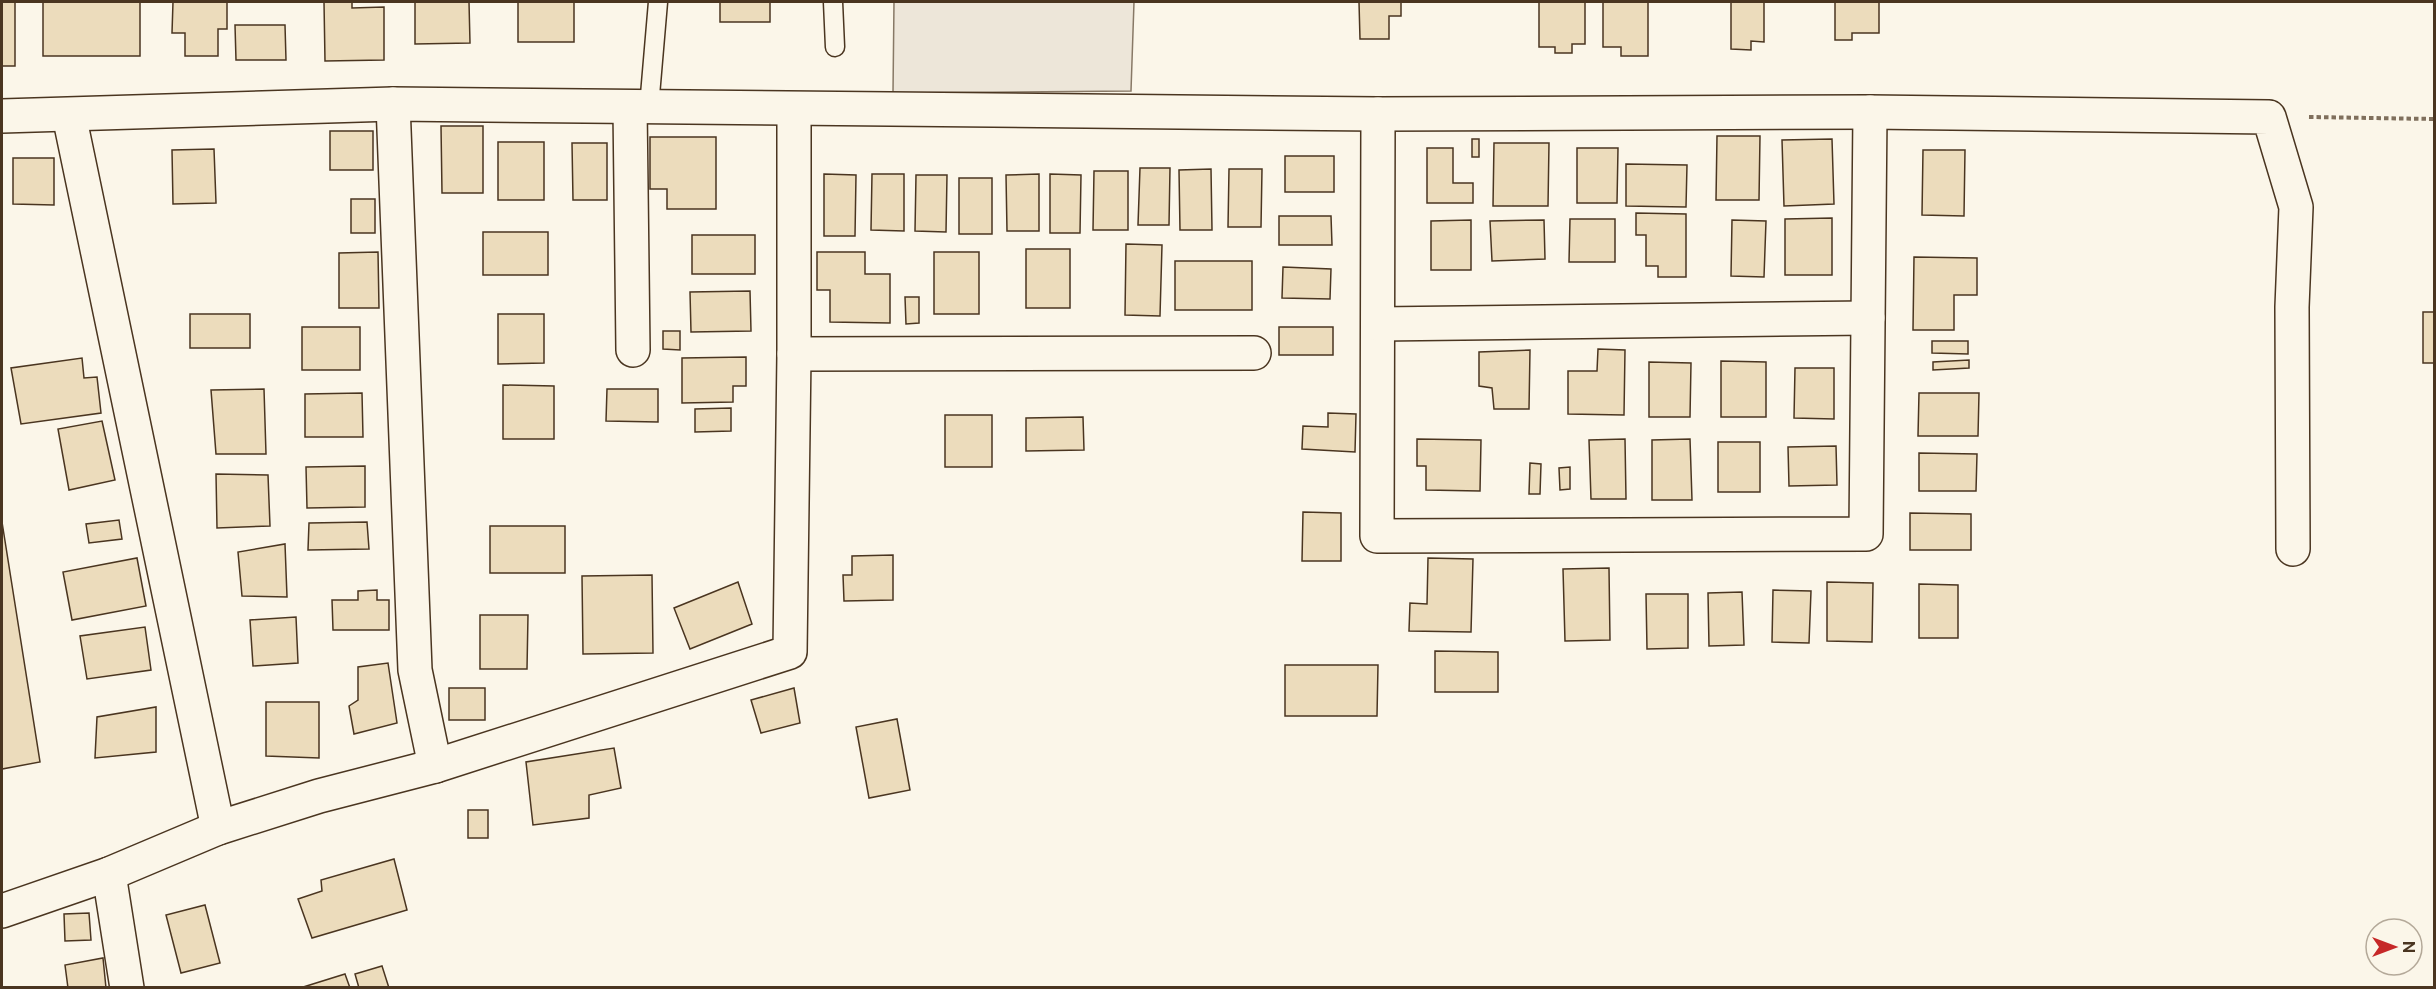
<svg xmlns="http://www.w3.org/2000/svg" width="2436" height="989" viewBox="0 0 2436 989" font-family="'Public Sans',sans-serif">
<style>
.green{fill:#ede6d9;stroke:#887966;stroke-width:1.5}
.building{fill:#ecdcbc;stroke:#4a3520;stroke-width:1.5}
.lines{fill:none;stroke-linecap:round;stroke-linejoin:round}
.service-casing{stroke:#4a3520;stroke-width:21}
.minor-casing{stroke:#4a3520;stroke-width:36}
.path{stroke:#7f6f5c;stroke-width:4;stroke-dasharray:4.5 3;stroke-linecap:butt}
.service{stroke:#fbf6e9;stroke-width:18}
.minor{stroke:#fbf6e9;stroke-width:33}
</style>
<rect width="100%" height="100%" fill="#fbf6e9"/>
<path class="green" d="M894,2H1134L1131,91L893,93Z"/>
<g class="building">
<rect x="2" y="2" width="13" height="64"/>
<rect x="43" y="2" width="97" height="54"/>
<path d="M173,2H227V29H218V56H185V33H172Z"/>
<path d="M324,2H352V8L384,7V60L325,61Z"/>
<path d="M415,2H469L470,43L415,44Z"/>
<rect x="518" y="2" width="56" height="40"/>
<rect x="720" y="2" width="50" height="20"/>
<path d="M1359,2H1401V16H1389V39H1360Z"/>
<path d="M1539,2H1585V44H1572V53H1555V47H1539Z"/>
<path d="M1603,2H1648V56H1621V47H1603Z"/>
<path d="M1731,2H1764V42L1751,41V50L1731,49Z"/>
<path d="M1835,2H1879V33H1852V40H1835Z"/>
<path d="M235,25H285L286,60H236Z"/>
<path d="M441,126H483V193H442Z"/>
<rect x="330" y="131" width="43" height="39"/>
<path d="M1717,136H1760L1759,200H1716Z"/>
<path d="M650,137H716V209H667V189H650Z"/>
<rect x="1472" y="139" width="7" height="18"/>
<path d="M1832,139L1834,204L1784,206L1782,140Z"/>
<rect x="498" y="142" width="46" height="58"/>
<path d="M572,143H607V200H573Z"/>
<path d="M1494,143H1549L1548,206H1493Z"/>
<path d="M1427,148H1453V183H1473V203H1427Z"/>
<path d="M1577,148H1618L1617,203H1577Z"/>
<path d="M214,149L216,203L173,204L172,150Z"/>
<path d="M1923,150H1965L1964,216L1922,215Z"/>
<rect x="1285" y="156" width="49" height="36"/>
<path d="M13,158H54V205L13,204Z"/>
<path d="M1626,164L1687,165L1686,207L1626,206Z"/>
<path d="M1140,168H1170L1169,225H1138Z"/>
<path d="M1211,169L1212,230H1180L1179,170Z"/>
<path d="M1229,169H1262L1261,227H1228Z"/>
<path d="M1094,171H1128V230H1093Z"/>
<path d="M824,174L856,175L855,236H824Z"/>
<path d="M872,174H904V231L871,230Z"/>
<path d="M1039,174V231H1007L1006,175Z"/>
<path d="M1050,174L1081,175L1080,233H1050Z"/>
<path d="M916,175H947L946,232L915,231Z"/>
<rect x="959" y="178" width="33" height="56"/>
<rect x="351" y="199" width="24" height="34"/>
<path d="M1636,213L1686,214V277H1658V266H1646V235H1636Z"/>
<path d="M1279,216H1331L1332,245H1279Z"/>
<path d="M1832,218V275H1785V219Z"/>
<path d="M1570,219H1615V262H1569Z"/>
<path d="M1471,220V270H1431V221Z"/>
<path d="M1544,220L1545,259L1492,261L1490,221Z"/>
<path d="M1732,220L1766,221L1764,277L1731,276Z"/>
<rect x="483" y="232" width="65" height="43"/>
<rect x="692" y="235" width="63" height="39"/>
<path d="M1126,244L1162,245L1160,316L1125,315Z"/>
<rect x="1026" y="249" width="44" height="59"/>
<path d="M378,252L379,308H339V253Z"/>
<path d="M817,252H865V274H890V323L830,322V290H817Z"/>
<rect x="934" y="252" width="45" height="62"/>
<path d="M1914,257L1977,258V295H1954V330H1913Z"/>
<rect x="1175" y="261" width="77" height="49"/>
<path d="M1283,267L1331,269L1330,299L1282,298Z"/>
<path d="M750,291L751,331L691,332L690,292Z"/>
<path d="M905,297H919V323L906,324Z"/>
<rect x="2423" y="312" width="11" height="51"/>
<rect x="190" y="314" width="60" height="34"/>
<path d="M498,314H544V363L498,364Z"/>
<rect x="302" y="327" width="58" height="43"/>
<rect x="1279" y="327" width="54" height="28"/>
<path d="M663,331H680V350L663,349Z"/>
<path d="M1932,341H1968V354L1932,353Z"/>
<path d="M1598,349L1625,350L1624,415L1568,414V371H1597Z"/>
<path d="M1530,350L1529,409H1494L1492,388L1479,386V352Z"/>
<path d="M746,357V386H733V402L682,403V358Z"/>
<path d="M82,358L84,378L97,377L101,413L21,424L11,368Z"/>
<path d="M1969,360V368L1933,370V362Z"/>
<path d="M1721,361L1766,362V417H1721Z"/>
<path d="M1649,362L1691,363L1690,417H1649Z"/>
<path d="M1795,368H1834V419L1794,418Z"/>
<path d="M503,385L554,386V439H503Z"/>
<path d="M264,389L266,454H216L211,390Z"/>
<path d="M607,389H658V422L606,421Z"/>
<path d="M362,393L363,437H305V394Z"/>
<path d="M1919,393H1979L1978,436H1918Z"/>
<path d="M731,408V431L695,432V409Z"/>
<path d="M1328,413L1356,414L1355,452L1302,449L1303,426L1328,427Z"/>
<rect x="945" y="415" width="47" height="52"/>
<path d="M1083,417L1084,450L1026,451V418Z"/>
<path d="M102,421L115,480L69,490L58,429Z"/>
<path d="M1417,439L1481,440L1480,491L1426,490V466H1417Z"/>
<path d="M1625,439L1626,499H1591L1589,440Z"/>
<path d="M1690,439L1692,500H1652V440Z"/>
<rect x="1718" y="442" width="42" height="50"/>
<path d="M1836,446L1837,485L1789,486L1788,447Z"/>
<path d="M1919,453L1977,454L1976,491H1919Z"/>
<path d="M1530,463L1541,464L1540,494H1529Z"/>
<path d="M365,466V507L307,508L306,467Z"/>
<path d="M1570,467V489L1560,490L1559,468Z"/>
<path d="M216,474L268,475L270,526L217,528Z"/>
<path d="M1303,512L1341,513V561H1302Z"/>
<path d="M1910,513L1971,514V550H1910Z"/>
<path d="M119,520L122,539L89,543L86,524Z"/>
<path d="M2,522L40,762L2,769Z"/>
<path d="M367,522L369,549L308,550L309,523Z"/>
<rect x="490" y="526" width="75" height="47"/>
<path d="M285,544L287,597L242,596L238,552Z"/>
<path d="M893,555V600L844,601L843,575H852V556Z"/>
<path d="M137,558L146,606L72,620L63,572Z"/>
<path d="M1428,558L1473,559L1471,632L1409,631L1410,603L1427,604Z"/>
<path d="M1609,568L1610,640L1565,641L1563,569Z"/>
<path d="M652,575L653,653L583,654L582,576Z"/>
<path d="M738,582L752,624L690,649L674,608Z"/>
<path d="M1827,582L1873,583L1872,642L1827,641Z"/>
<path d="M1919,584L1958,585V638H1919Z"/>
<path d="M377,590V600H389V630H333L332,600H358V591Z"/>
<path d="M1773,590L1811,591L1809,643L1772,642Z"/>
<path d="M1742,592L1744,645L1709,646L1708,593Z"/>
<path d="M1646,594H1688V648L1647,649Z"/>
<path d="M480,615H528L527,669H480Z"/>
<path d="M296,617L298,663L253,666L250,620Z"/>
<path d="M145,627L151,670L87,679L80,636Z"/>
<path d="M1435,651L1498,652V692H1435Z"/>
<path d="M388,663L397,723L354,734L349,706L358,700V667Z"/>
<path d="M1285,665H1378L1377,716H1285Z"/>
<rect x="449" y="688" width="36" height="32"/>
<path d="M794,688L800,723L761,733L751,700Z"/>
<path d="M266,702H319V758L266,756Z"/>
<path d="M156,707V752L95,758L97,717Z"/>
<path d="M897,719L910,790L869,798L856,727Z"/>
<path d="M614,748L621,788L589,795V818L533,825L526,762Z"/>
<rect x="468" y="810" width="20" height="28"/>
<path d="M394,859L407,910L312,938L298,899L322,891L321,880Z"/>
<path d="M205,905L220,963L181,973L166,915Z"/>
<path d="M89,913L91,940L65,941L64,914Z"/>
<path d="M103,958L106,988H68L65,965Z"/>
<path d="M382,966L389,988H359L355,974Z"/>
<path d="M345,974L350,988H300Z"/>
</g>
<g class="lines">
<defs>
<g id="service">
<path d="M833,2L835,47"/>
<path d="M649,107L658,2"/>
</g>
<g id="minor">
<path d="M393,104L415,670L435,766"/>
<path d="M630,107L633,350"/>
<path d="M1378,114L1377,536L1866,534L1870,112"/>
<path d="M69,115L218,828"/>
<path d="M2,116L393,104L1378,114L1870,112L2269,117L2296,207L2292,307L2293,549"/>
<path d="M1378,324L1868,318"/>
<path d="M794,354L1254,353"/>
<path d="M109,874L127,988"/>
<path d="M2,911L109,874L218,828L319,796L435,766L790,652L794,354V109"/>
</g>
</defs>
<use href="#service" class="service-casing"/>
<use href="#minor" class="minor-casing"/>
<path class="path" d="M2309,117L2434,119"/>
<use href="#service" class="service"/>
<use href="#minor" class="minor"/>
</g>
<rect width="2436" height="989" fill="none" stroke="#4a3520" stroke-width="6"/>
<g transform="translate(2394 947) rotate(90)"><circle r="28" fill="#fbf6e9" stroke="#b4a999" stroke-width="1.5"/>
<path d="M0-4.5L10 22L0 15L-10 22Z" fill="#c62828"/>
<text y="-9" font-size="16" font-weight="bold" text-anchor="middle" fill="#4a3520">N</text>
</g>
</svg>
